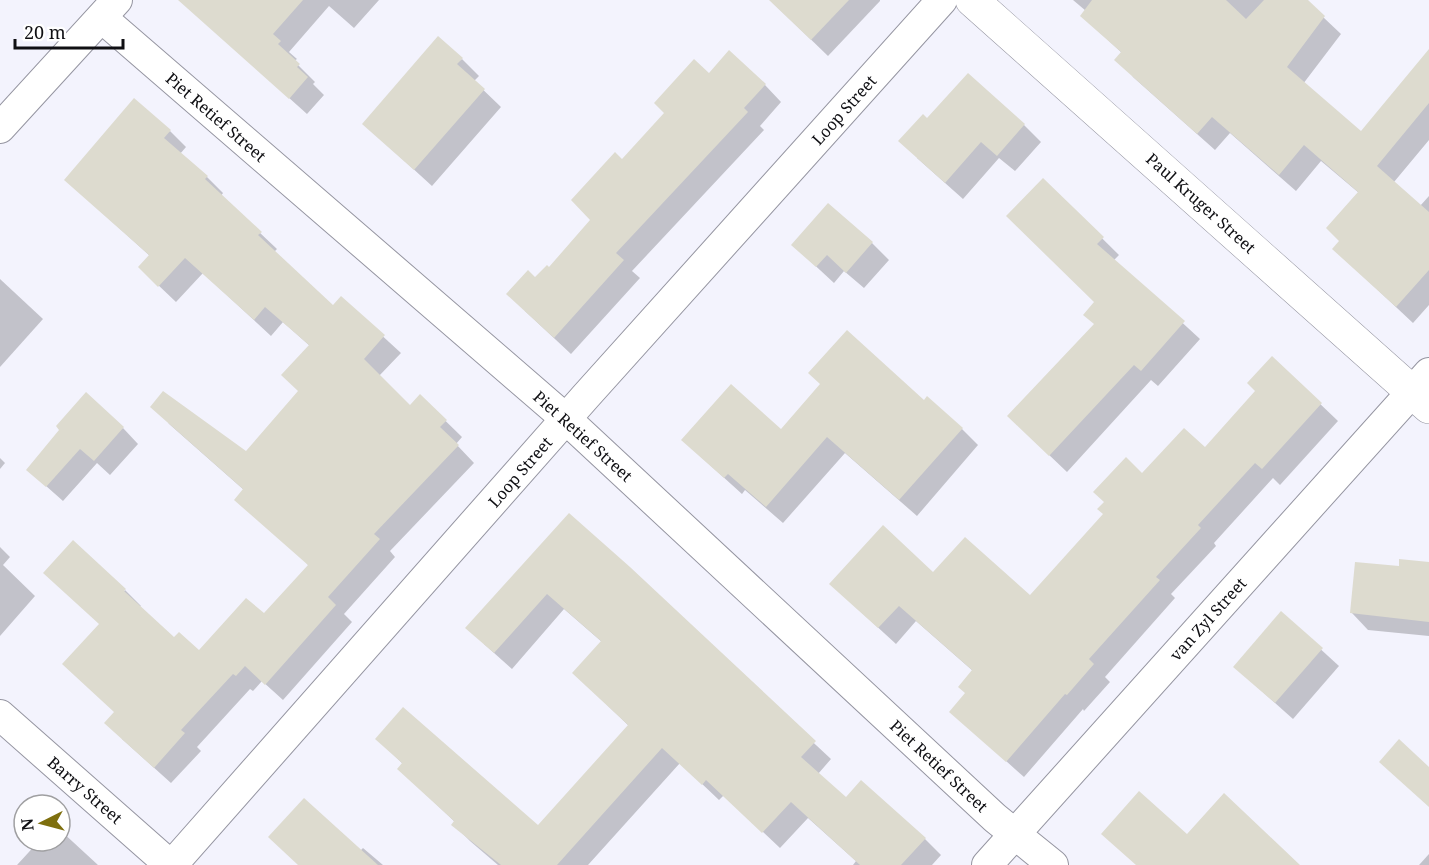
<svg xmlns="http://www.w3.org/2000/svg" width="1429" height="865" viewBox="0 0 1429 865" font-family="'Noto Serif',serif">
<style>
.shadow{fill:#0003}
.building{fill:#dddbcf}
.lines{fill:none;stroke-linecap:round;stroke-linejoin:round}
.street-casing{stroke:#9595a1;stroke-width:32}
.secondary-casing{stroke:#9595a1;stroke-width:34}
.street{stroke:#fff;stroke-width:30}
.secondary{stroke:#fff;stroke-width:33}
.labels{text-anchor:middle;stroke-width:4.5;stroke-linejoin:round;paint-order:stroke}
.street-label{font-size:16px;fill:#0f0f13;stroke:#fff}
</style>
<rect width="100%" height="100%" fill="#f3f3fd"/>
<g class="shadow">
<path d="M201,0H379L354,28L329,6L289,52L297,59L294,61L315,82L313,84L324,95L307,114L192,11Z"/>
<path d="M770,0H880V1L828,56Z"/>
<path d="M1073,0H1305L1341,34L1303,84L1361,133L1429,75V140L1394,182L1420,206L1429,196V305L1413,323L1334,249L1341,241L1359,193L1321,161L1296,191L1230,133L1215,150L1133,77L1122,53L1082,16L1086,11Z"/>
<path d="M462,59L479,76L474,81L501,107L432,186L364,124Z"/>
<path d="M709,75L765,85L781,102L760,126L764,130L632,271L640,278L571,354L525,311L535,279L549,269L592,220L622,161Z"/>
<path d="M927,120L1024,125L1041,142L1015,171L999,158L963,199L917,158Z"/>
<path d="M170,131L186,147L180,154L207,177L223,193L221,196L277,249L274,252L333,307L341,298L401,353L379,376L410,407L420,396L462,437L456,444L474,463L390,551L395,557L344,614L352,622L283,700L262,681L253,691L250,689L197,747L201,751L171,783L122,739L115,712L100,625L125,590L141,606L139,607L174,639L199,653L264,615L309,566L244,490L168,423L246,453L300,392L310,346L283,322L271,336L203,273L176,302L156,283L150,256L66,180Z"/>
<path d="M1043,180L1119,255L1114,260L1200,339L1158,386L1151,380L1067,472L1026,433L1095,325L1096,302Z"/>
<path d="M872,243L889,260L864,288L844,271L834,283L793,245Z"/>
<path d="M0,279L43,319L0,367Z"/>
<path d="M1272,358L1338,421L1280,485L1273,478L1214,543L1216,546L1171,594L1175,598L1105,677L1110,682L1084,711L1083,709L1024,777L951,712L967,693L973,671L916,621L896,644L848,600L933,574L1030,597L1142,475L1205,449L1257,391Z"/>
<path d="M822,385L924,402L962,429L978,445L917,516L845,453L783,523L745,490L742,494L700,456L781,431Z"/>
<path d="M123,428L138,444L110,475L97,463L63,501L28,470Z"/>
<path d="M0,458L5,463L0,469Z"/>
<path d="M569,515L831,759L818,774L846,799L925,839L941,855L932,865H853L856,861L808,818L780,848L724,795L719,800L680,763L588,865H498L470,841L453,824L455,822L399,769L403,764L377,739L538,827L629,726L574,673L602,642L564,609L512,669L484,644Z"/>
<path d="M0,547L10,557L3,565L35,596L0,636Z"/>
<path d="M1429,564V636L1368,630L1352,613L1400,568Z"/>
<path d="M1281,613L1339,666L1293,719L1235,667Z"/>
<path d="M60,830L98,865H17L39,841H60Z"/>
<path d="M363,848L383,865H299L360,851Z"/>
<path d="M1429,854V865H1419Z"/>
</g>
<g class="building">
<path d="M178,0H303L273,34L281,41L278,44L300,64L297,67L308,77L289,99Z"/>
<path d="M769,0H849L811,40Z"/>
<path d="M1092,0H1226L1246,19L1264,0H1308L1325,16L1287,67L1361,131L1429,49V103L1377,166L1429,212V270L1396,307L1332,249L1339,241L1326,228L1358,192L1304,145L1279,175L1212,117L1197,134L1114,60L1121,52L1080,16Z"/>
<path d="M438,36L463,58L457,64L485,89L414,170L362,124Z"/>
<path d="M729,50L766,84L744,108L748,112L616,253L624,260L554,338L506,294L528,270L535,277L547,265L549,267L590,220L571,200L615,152L622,159L664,113L654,103L694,59L709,73Z"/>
<path d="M968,73L1025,124L997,156L981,142L945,183L898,141L923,114L927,118Z"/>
<path d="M134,98L171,130L164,138L208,176L205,179L262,232L258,235L333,305L341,296L385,335L364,359L410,405L420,394L447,420L440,427L459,445L374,534L380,539L328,597L336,605L265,685L245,666L236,676L233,674L181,730L185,733L154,768L104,723L114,712L62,664L99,624L43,573L73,540L126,589L124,591L174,637L179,632L199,650L246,598L264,613L308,565L234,500L243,489L150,407L163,391L246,451L298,391L281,375L309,345L265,307L254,320L185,258L158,287L138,267L149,255L64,180Z"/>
<path d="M1043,178L1104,237L1097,244L1185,321L1141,371L1134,365L1049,456L1007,416L1094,324L1083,315L1094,302L1006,216Z"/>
<path d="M828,203L873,242L846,273L827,255L816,267L791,245Z"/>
<path d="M847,330L924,400L927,396L963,428L899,500L827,437L766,507L728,474L724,478L681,440L731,384L781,429L820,384L808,373Z"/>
<path d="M1272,356L1322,403L1262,469L1255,463L1198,525L1201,528L1156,577L1160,580L1089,659L1094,664L1067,695L1065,694L1006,762L949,712L965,693L958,687L972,670L899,606L878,628L829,584L883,525L933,572L965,537L1030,595L1103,514L1097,509L1104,502L1093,492L1126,457L1142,473L1184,428L1205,447L1255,391L1247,383Z"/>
<path d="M86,392L124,427L94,461L80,449L46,487L26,470L59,430L56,426Z"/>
<path d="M569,513L630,567L816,741L801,757L846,797L861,780L926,838L901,865H860L791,802L762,833L706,780L702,785L662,748L557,865H501L451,825L454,821L397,769L402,763L375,739L403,707L538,825L628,725L572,673L601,641L547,594L494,653L465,628Z"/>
<path d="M1399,559L1429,562V622L1350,613L1355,562L1399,566Z"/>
<path d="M1281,611L1323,648L1275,703L1233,667Z"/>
<path d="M1399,739L1429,767V807L1379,762Z"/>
<path d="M1139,791L1187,834L1224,793L1300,865H1136L1101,834Z"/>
<path d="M304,798L378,865H298L268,837Z"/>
</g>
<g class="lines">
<defs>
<g id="street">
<path d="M102,18L566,419L995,818L1053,865"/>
<path d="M0,128L117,0"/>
<path d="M0,715L170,865"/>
<path d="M172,865L586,396L942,0"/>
<path d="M987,865L1429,373"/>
</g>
<path id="secondary" d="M972,0L1429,407"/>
</defs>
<use href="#street" class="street-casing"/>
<use href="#secondary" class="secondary-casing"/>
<use href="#street" class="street"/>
<use href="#secondary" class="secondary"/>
</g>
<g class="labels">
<g class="street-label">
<text transform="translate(844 110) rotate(-48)" y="6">Loop Street</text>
<text transform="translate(216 117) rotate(41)" y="6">Piet Retief Street</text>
<text transform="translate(1201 203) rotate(42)" y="6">Paul Kruger Street</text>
<text transform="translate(583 436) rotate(42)" y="6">Piet Retief Street</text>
<text transform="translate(520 472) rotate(-49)" y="6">Loop Street</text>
<text transform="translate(1208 619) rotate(-48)" y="6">van Zyl Street</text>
<text transform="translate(939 766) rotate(43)" y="6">Piet Retief Street</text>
<text transform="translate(85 790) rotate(41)" y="6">Barry Street</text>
</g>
</g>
<g transform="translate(42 823) rotate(264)"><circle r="28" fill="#ffffff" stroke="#9f9fa1" stroke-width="1.5"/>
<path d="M0-4.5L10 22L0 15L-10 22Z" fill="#7e6f0e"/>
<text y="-9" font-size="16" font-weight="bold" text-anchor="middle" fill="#0f0f13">N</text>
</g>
<path d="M15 39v9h108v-9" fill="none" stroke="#0f0f13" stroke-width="3"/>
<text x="24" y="39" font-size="18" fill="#0f0f13" stroke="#ffffff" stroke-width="4.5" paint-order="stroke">20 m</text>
</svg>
